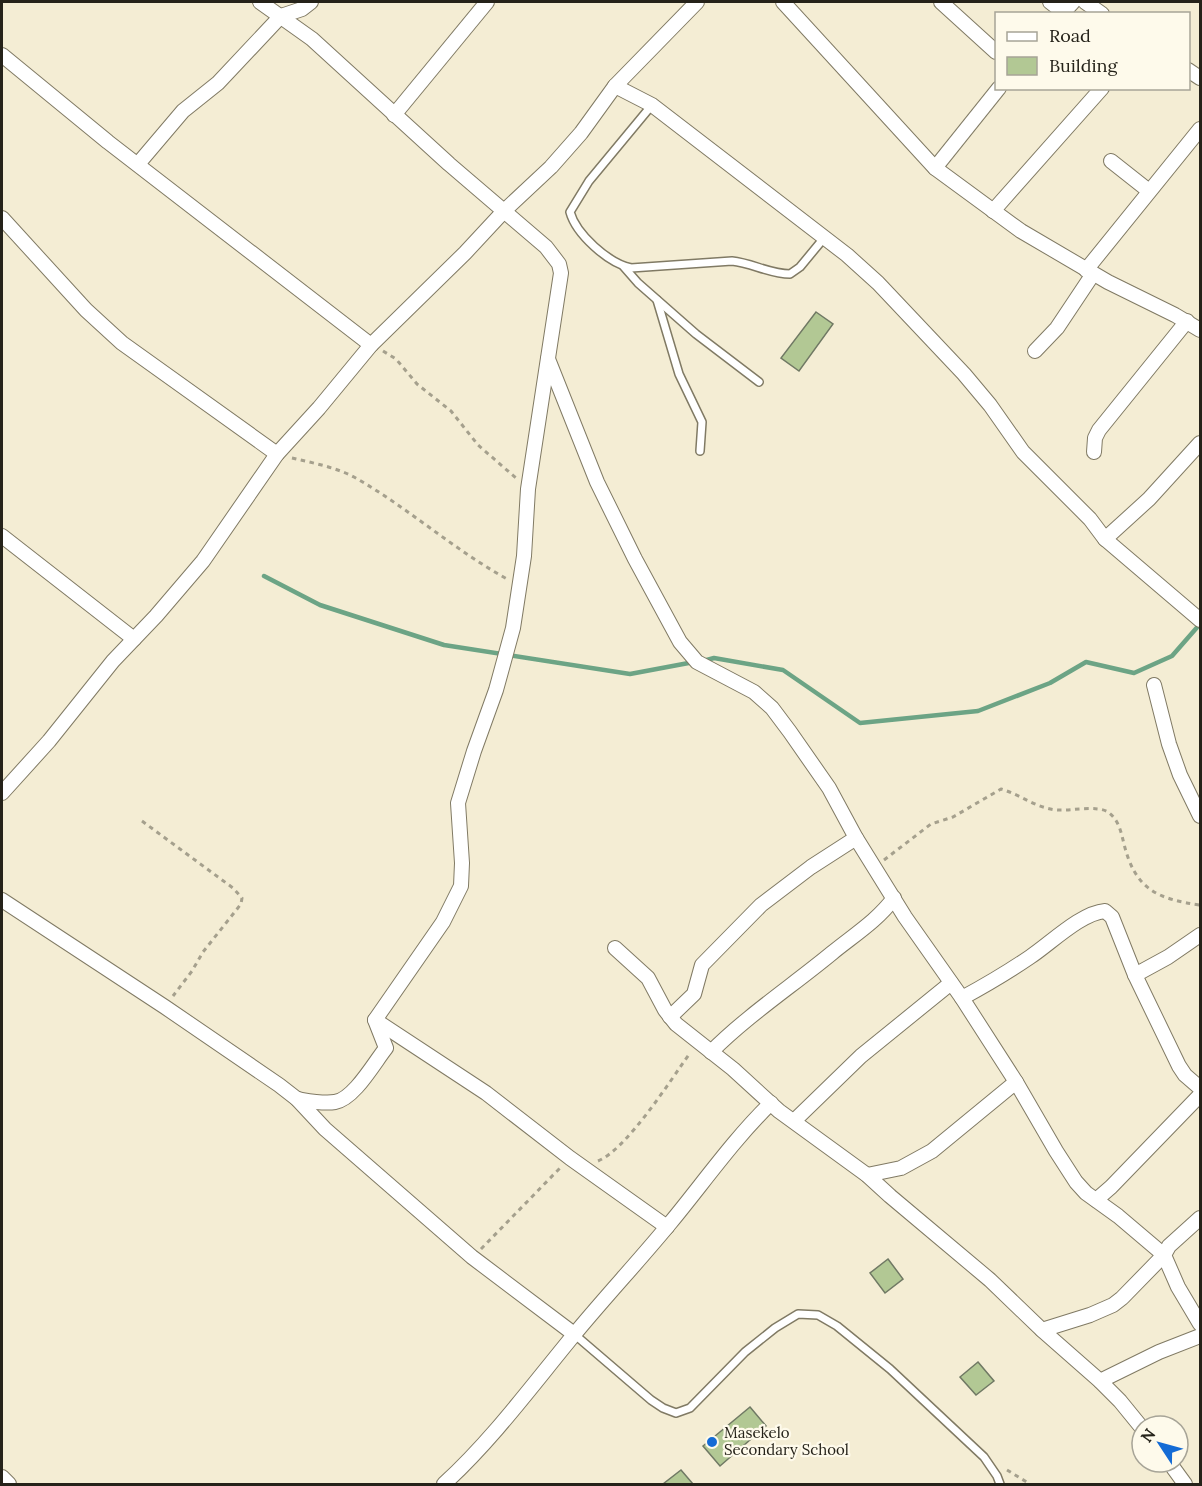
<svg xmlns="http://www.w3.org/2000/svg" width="1202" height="1486" viewBox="0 0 1202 1486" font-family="Lora,serif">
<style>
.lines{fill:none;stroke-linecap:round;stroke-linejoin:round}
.stream{stroke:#6ca485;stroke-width:4.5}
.building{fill:#b2c894;stroke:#707964;stroke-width:1.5}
.lane-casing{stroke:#807a64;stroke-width:10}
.street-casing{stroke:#807a64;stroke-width:16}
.path{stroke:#a5a08d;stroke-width:3;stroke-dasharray:4.5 4.5;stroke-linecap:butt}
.lane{stroke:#fff;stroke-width:7}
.street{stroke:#fff;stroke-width:14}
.poi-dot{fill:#146bd5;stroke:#fefaeb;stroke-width:2}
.labels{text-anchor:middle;stroke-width:4.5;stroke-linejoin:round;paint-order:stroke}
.poi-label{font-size:15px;fill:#252219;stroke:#fefaeb;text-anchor:start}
</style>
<rect width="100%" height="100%" fill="#f4edd4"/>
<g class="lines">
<g class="stream">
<path d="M264,576L320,605L444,645L630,674L694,662"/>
<path d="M703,661L714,658L783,670L860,723L978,711L1050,683L1086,662L1134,673L1172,656L1200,624"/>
</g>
</g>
<g class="building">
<path d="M816,312L833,324L799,371L781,358Z"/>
<path d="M888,1259L903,1279L885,1293L870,1273Z"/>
<path d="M978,1362L994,1381L976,1395L960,1377Z"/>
<path d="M750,1407L766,1426L720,1466L703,1446Z"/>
<path d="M681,1470L693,1484H663Z"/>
</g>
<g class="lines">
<defs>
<g id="lane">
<path d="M652,105L589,181L570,212C576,234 608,263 631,268L732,261C752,263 770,274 790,274L800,267L824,238"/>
<path d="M624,267L638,283L696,334L759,382"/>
<path d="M657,300L679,374L702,422L700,451"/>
<path d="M574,1334L651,1400L663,1408L676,1413L690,1408L745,1352L775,1328L798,1314L818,1315L837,1326L890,1369L984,1457L997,1476L1000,1484"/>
</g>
<g id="street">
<path d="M260,2L312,39L449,164L546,247L559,264L561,273L528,489L524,556L513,628L496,690L474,751L458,803L462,863L461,886L443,922L375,1020L386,1048C374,1063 354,1099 335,1102C323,1104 309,1101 297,1099"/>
<path d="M783,2L935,168L1021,231L1108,282L1175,315L1200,330"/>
<path d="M941,2L996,52"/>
<path d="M1050,2L1063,12"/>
<path d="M1085,2L1102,14"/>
<path d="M1062,14L1073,2"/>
<path d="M2,55L108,142L371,345"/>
<path d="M1188,70L1200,78"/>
<path d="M615,86L652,105L847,255L878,283L964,374L990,405L1023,452L1090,519L1105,539L1200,620"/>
<path d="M394,115L487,2"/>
<path d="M1111,161L1149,191"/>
<path d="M138,164L183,111L218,83L281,16L302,9L311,2"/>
<path d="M935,168L999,88"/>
<path d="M993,211L1102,88"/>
<path d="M2,218L86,310L122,343L277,454"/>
<path d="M1086,270L1200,129"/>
<path d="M1035,351L1057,328L1093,274"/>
<path d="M548,359L597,482L635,559L680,642L697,662L754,692L772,708L790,732L829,788L856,838L905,917L962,998L1016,1082L1056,1151L1076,1182L1086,1193L1118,1216L1164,1255L1178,1287L1200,1324"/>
<path d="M1094,452L1095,438L1099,430L1187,321"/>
<path d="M2,536L134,639"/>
<path d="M1105,539L1149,499L1200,443"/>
<path d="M1154,685L1169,744L1180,775L1200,816"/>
<path d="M2,793L49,741L113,661L156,616L203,561L277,454L319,408L371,345L465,253L504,211L551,167L581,133L615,86L697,2"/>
<path d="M2,900L165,1007L279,1085L297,1099L325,1129L472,1257L574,1334"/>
<path d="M615,948L648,978L665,1010L676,1024L733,1069L779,1111L867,1175L890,1196L990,1280L1042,1330L1100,1381L1120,1401L1142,1428"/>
<path d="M1135,975L1168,957L1200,935"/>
<path d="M962,998C986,985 1008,972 1030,957C1051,943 1081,913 1105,911L1112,917L1135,975L1179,1066L1185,1075L1200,1088"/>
<path d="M670,1017L694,994L702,965L761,905L811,867L856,838"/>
<path d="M375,1020L486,1093L570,1158L667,1227"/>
<path d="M711,1052C748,1015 792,986 832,953C854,935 877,921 894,898"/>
<path d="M794,1121L861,1056L951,983"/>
<path d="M867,1175L901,1168L932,1151L1016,1082"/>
<path d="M1096,1200L1111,1187L1200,1095"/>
<path d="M1042,1330L1090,1315L1113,1305L1122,1298L1164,1255L1169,1246L1200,1218"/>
<path d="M1100,1381L1159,1352L1200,1336"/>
<path d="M1169,1462L1185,1484"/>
<path d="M2,1477L9,1484"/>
<path d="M444,1484C492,1440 531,1387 573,1336C605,1297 639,1261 671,1222C704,1182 734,1139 771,1103"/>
</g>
</defs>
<use href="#lane" class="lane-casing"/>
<use href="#street" class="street-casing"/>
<g class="path">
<path d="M383,351L396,359L417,384L451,411L478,445L516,478"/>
<path d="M292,458C313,463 335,467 354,477C407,507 453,549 507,579"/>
<path d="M142,821L233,888L242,898L241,904L203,952L192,971L173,996"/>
<path d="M884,860L931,824L953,817L1001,789C1021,795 1036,808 1057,810C1071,811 1097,805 1108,812C1119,820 1121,832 1124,844C1135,889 1157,899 1200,905"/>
<path d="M598,1161C627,1149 670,1081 690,1053"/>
<path d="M481,1249L560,1168"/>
<path d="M1007,1470L1030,1484"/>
</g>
<use href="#lane" class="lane"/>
<use href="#street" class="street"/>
</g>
<circle class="poi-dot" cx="712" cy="1442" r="6"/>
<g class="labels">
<g class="poi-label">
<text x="724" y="1438">Masekelo<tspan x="724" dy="17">Secondary School</tspan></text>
</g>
</g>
<rect width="1202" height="1486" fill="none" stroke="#252219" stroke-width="6"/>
<rect x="995" y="12" width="195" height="78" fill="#fefaeb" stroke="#a7a497" stroke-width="1.5"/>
<rect x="1007" y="32" width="30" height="9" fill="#ffffff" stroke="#a7a497" stroke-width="1.5"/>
<text x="1049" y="42" font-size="18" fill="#252219">Road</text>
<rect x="1007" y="57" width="30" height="18" fill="#b2c894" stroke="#a7a497" stroke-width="1.5"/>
<text x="1049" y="72" font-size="18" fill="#252219">Building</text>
<g transform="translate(1160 1444) rotate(306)"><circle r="28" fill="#fefaeb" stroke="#a7a497" stroke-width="1.5"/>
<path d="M0-4.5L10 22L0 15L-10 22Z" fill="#146bd5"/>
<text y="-9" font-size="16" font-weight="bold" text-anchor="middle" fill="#252219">N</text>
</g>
</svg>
